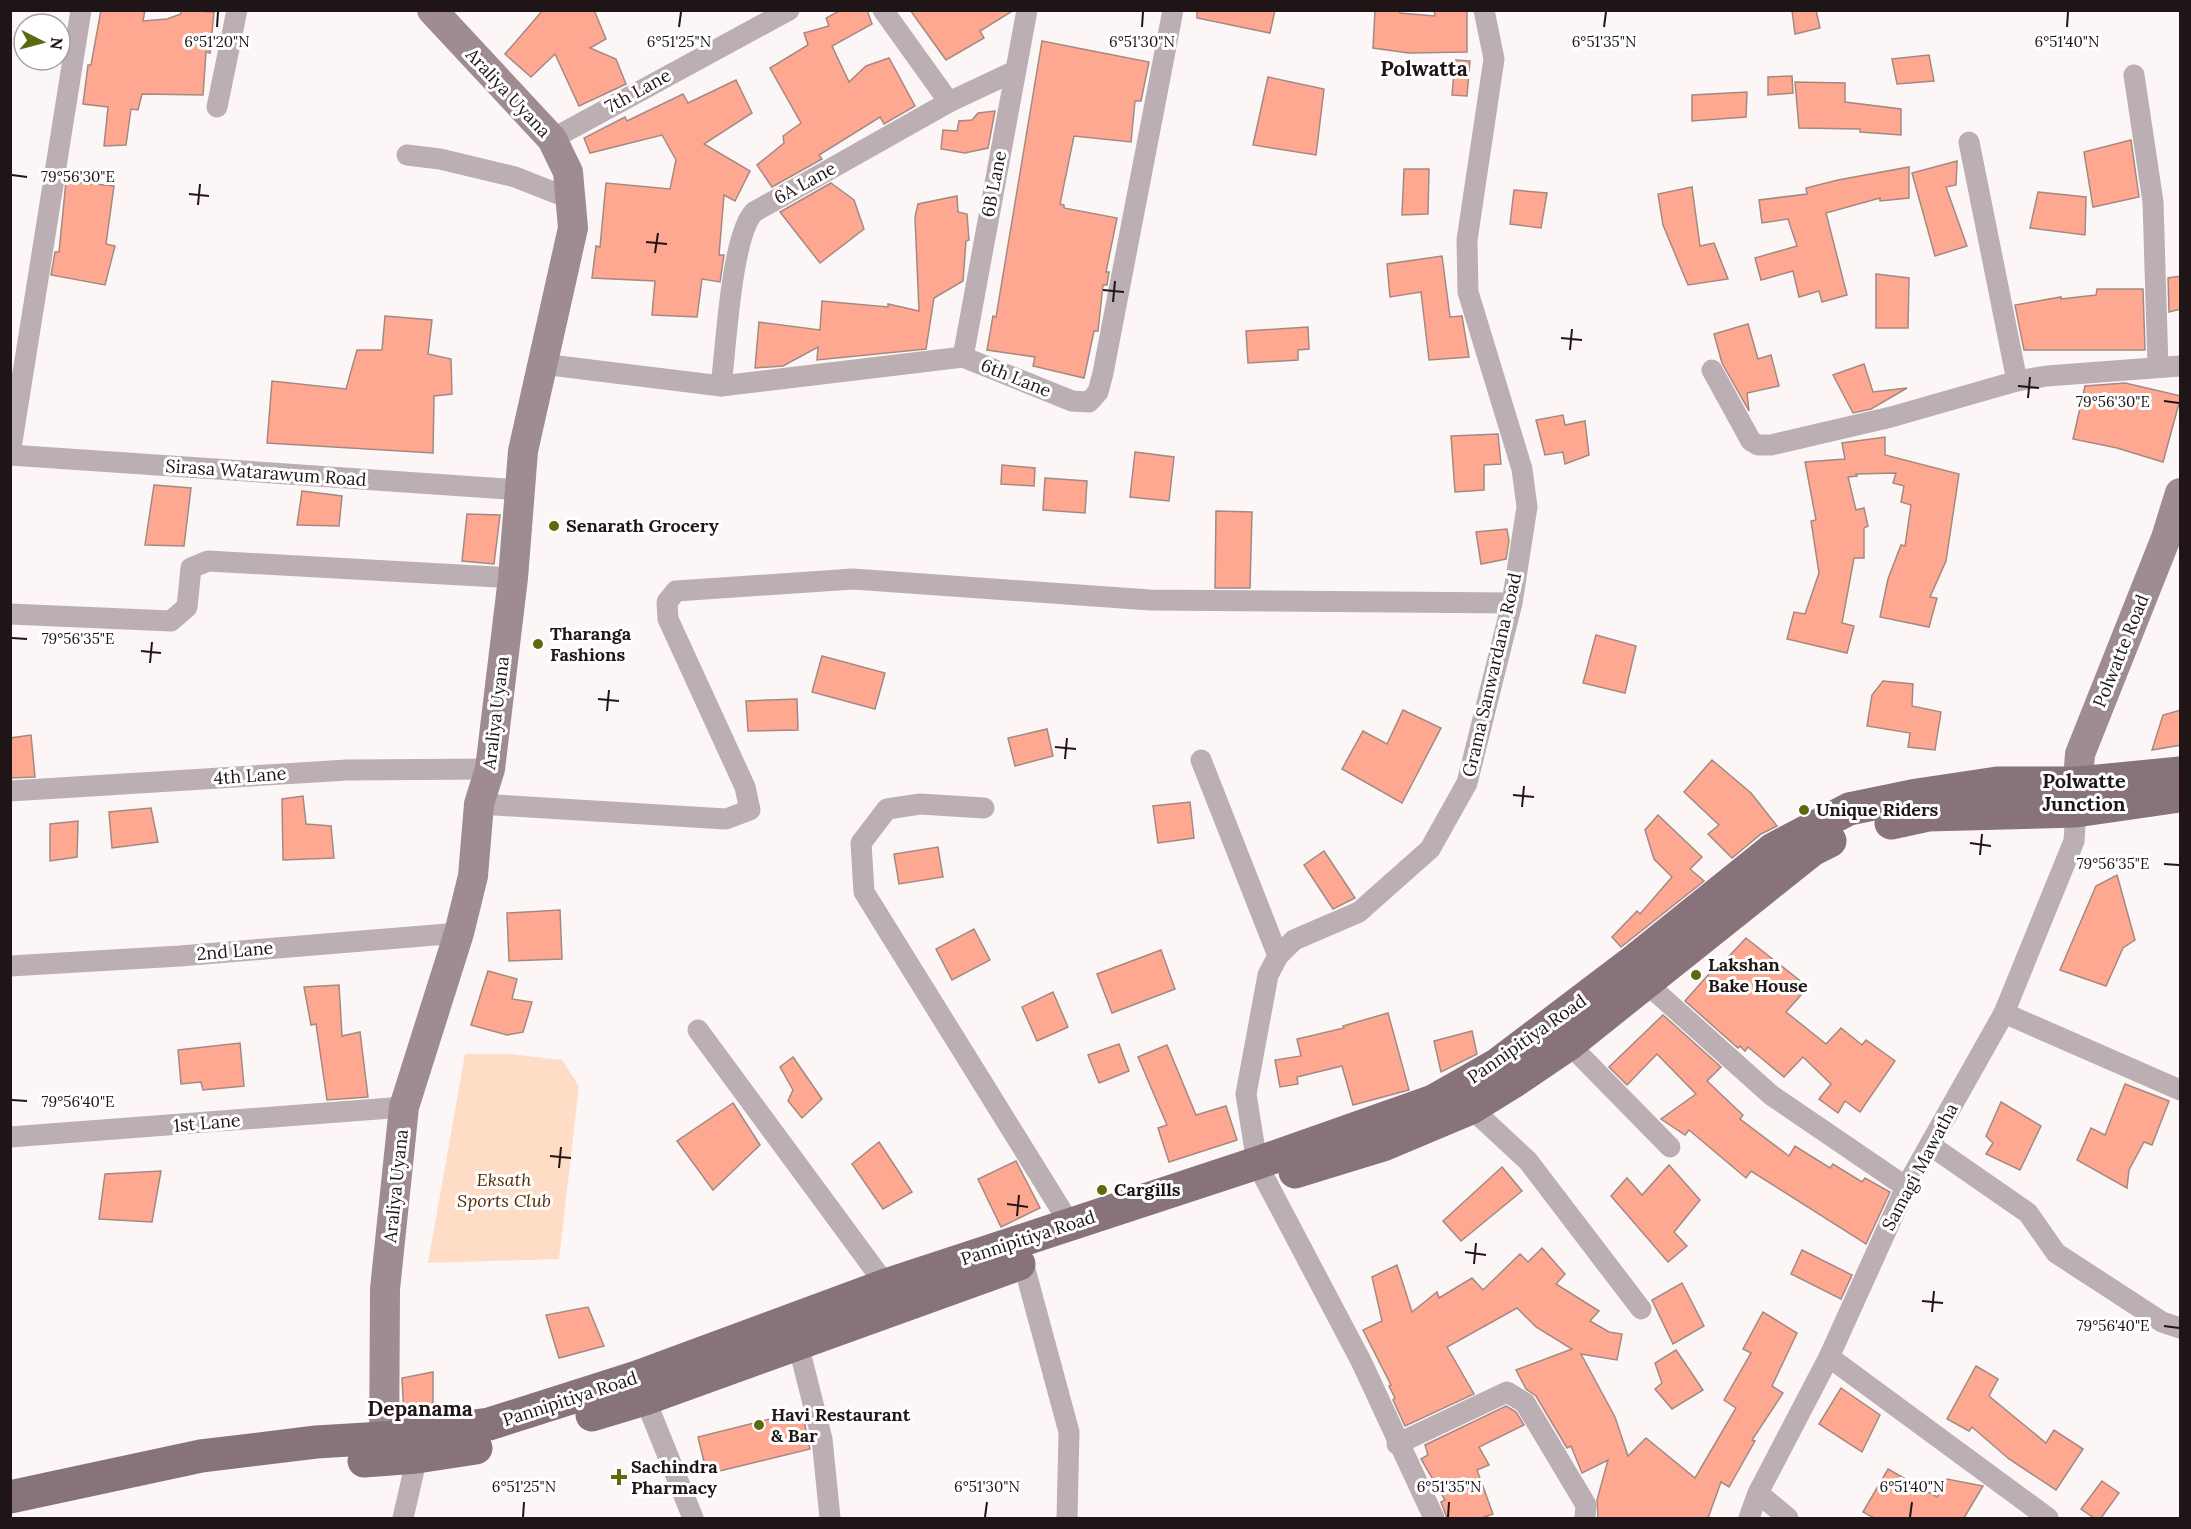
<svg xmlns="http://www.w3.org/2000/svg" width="2191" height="1529" viewBox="0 0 2191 1529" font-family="Lora,serif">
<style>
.green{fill:#fedcc5}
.building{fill:#ffa891;stroke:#a48982;stroke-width:1.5}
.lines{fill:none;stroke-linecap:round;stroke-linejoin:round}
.street{stroke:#bcafb3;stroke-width:21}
.secondary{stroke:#9e8c92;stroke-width:30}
.primary{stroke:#88737a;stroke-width:33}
.ticks{fill:none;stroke:#201516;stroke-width:2}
.poi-dot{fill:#5e690f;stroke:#fff;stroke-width:2}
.labels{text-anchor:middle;stroke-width:6;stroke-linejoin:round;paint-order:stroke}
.street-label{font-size:18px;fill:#201516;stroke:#fff}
.poi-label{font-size:18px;font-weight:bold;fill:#201516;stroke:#fff;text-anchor:start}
.park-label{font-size:18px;font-style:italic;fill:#5a2c03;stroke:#fff}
.neighbourhood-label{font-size:20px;font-weight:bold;fill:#201516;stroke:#fff}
.quarter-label{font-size:21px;font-weight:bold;fill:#201516;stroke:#fff}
.ticks-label{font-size:15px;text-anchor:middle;fill:#201516;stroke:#fff;stroke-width:6;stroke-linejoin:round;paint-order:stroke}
</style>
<rect width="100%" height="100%" fill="#fdf6f7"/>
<path class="green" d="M465,1054H510L562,1060L579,1086L559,1259L428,1263Z"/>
<g class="building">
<path d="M101,10H145L143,21L167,19L181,14V10L214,12L210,53L206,52L203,95L142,94L138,110L131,109L126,145L104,146L108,107L83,104L88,65H91Z"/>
<path d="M543,10H594L606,39L590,48L616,59L626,84L579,106L555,54L531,77L505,54Z"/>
<path d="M841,10H867L872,24L832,46L849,82L866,66L889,58L915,106L884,124L880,117L819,155L822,159L772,187L757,165L784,143L783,136L801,123L770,68L808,45L804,33L829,26L826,18Z"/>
<path d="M910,10H1014L980,31L984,38L946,60Z"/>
<path d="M1197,10H1275L1270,33L1197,18Z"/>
<path d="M1375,10H1400V13L1435,16L1434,10H1467V52L1409,53L1373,48Z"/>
<path d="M1792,10H1816L1820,28L1795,34Z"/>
<path d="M1042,41L1149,62L1141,101H1135L1131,142L1074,136L1060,204L1064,205V208L1117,218L1106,272H1109L1107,285H1103L1098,331H1094L1084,378L1033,366L1035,357L987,350L993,316L996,317Z"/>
<path d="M1929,55L1934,81L1897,84L1892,59Z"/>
<path d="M1455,60L1470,61L1467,96L1452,95Z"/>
<path d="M1792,76L1793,93L1768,95V77Z"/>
<path d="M1268,77L1324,89L1316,155L1253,145Z"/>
<path d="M736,80L752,113L704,144L750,171L735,201L724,195L719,255H724L720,282L702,279L697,317L652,315L655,281L592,278L596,246L600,247L606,183L670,189L676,160L662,135L590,153L584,138L625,117L627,121L683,94L688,103Z"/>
<path d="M1795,82L1845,83V102L1901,109V135L1860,132V129L1799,128Z"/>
<path d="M1747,92L1746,117L1692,121V95Z"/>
<path d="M995,111L988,148L965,153L941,149L943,130L957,131L959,121L972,120L978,113Z"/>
<path d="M2131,140L2139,197L2093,207L2084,152Z"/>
<path d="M1957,161L1956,185L1946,187L1967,246L1935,256L1912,173Z"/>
<path d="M1909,167V198L1880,201V198L1826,213L1847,295L1822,302L1819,291L1799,297L1793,271L1761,280L1755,258L1797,246L1788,219L1762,223L1759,200L1807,194L1806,188L1838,180Z"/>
<path d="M1404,169H1429L1428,214L1402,215Z"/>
<path d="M66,181L114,186L106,244L115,246L105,285L51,275L55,252H59Z"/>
<path d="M831,183L854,200L864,229L820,263L780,212Z"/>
<path d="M1692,187L1700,246L1714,243L1728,279L1688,285L1663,225L1658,194Z"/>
<path d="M1514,190L1547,193L1541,228L1510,224Z"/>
<path d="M2038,192L2086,197L2085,235L2030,228Z"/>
<path d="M957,196L958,212L967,214L969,240L966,241L963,281L934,298L926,349L817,360L818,347L783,366L755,368L759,322L820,330L822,301L888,307V304L919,311L915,217L918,204Z"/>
<path d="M1442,256L1450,317L1462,316L1469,357L1429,360L1421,292L1390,297L1387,264Z"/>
<path d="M1876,274L1909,278L1908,328H1876Z"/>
<path d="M2181,276V309L2169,312L2168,278Z"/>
<path d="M2097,289H2143L2145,350H2024L2015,305L2061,297V299L2096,295Z"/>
<path d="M385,316L432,320L428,354L451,359L452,394L434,396L433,453L267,443L272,381L346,389L357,350H382Z"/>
<path d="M1748,324L1758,359L1771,355L1779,386L1747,393L1749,411L1722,363L1714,334Z"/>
<path d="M1308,327L1309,349L1298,350V360L1248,363L1246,331Z"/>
<path d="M1864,364L1873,392L1907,388L1871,409L1853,413L1833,375Z"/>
<path d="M2125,383L2181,396L2163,462L2117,448L2073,439L2085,386Z"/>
<path d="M1563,415L1565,425L1585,421L1589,455L1565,464L1563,452L1545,455L1536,420Z"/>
<path d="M1498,434L1501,464L1484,465V490L1455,492L1451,436Z"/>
<path d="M1885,437V455L1959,474L1946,561L1930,597L1937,598L1929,627L1880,617L1888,579L1901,545L1905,546L1911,505L1901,502L1904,486L1893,483L1896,473L1856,474L1857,476L1848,477L1856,510L1864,508L1868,526L1864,528V558H1854L1842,623L1854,626L1847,653L1787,639L1794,612L1805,614L1819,573L1811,521L1816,520L1805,462L1845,459L1842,443Z"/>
<path d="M1135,452L1174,457L1169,501L1130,497Z"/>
<path d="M1002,465L1035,468L1034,486L1001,484Z"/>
<path d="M1045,478L1087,481L1085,513L1043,510Z"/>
<path d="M154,485L191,488L184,546L145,545Z"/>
<path d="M302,491L342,496L339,526L297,525Z"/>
<path d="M1216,511L1252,512L1250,588H1215Z"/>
<path d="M467,514L500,515L494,564L462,561Z"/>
<path d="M1507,529L1509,541L1506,559L1481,564L1476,532Z"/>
<path d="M1596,635L1636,646L1625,693L1583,683Z"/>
<path d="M822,656L885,673L875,709L812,692Z"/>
<path d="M1883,681L1913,684L1912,706L1941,712L1935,750L1908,747L1910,733L1867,726L1872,695Z"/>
<path d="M797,699L798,730L748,731L746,701Z"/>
<path d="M1403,710L1441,728L1402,803L1342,769L1363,731L1387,744Z"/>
<path d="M2181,710V745L2152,750L2163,715Z"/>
<path d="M1047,729L1053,756L1015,766L1008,738Z"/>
<path d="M31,735L35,777L10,778V738Z"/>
<path d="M1712,760L1751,793L1777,826L1761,834L1732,858L1708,834L1719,825L1684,792Z"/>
<path d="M303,796L306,824L331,826L334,858L283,860L282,799Z"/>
<path d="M1190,802L1194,838L1158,843L1153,806Z"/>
<path d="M151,808L158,842L112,848L109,812Z"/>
<path d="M1658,815L1702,857L1690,869L1704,881L1621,947L1612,937L1637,911L1640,914L1672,877L1654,859L1645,830Z"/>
<path d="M78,821L77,857L50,861V824Z"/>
<path d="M938,847L943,877L899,884L894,854Z"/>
<path d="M1324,851L1355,898L1333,909L1304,865Z"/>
<path d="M2117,875L2135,940L2123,948L2106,986L2060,970L2096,886Z"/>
<path d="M560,910L562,959L509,961L507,913Z"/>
<path d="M974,929L990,960L952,980L936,949Z"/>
<path d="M1746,938L1808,987L1786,1012L1826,1044L1841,1028L1862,1045L1866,1040L1895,1061L1860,1112L1845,1101L1838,1113L1819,1099L1831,1084L1803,1057L1784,1077L1748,1047L1745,1051L1740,1046L1738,1048L1685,1001L1716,966L1718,968Z"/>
<path d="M1161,950L1175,989L1112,1013L1097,974Z"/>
<path d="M488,971L517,979L512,999L532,1002L523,1032L507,1035L471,1025Z"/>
<path d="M339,985L342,1036L360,1032L368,1097L327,1100L316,1024L311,1025L304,987Z"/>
<path d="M1053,992L1068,1027L1037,1041L1022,1007Z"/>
<path d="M1388,1013L1409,1090L1353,1105L1342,1066L1297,1077L1298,1084L1280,1087L1275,1060L1301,1056L1297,1039L1344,1028L1343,1026Z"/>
<path d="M1663,1015L1721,1067L1707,1081L1743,1115L1740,1119L1789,1156L1795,1146L1830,1168L1833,1164L1862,1182L1865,1178L1890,1192L1866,1244L1751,1171L1746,1178L1689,1130L1685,1135L1661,1119L1696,1094L1657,1054L1627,1085L1609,1067Z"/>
<path d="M1472,1031L1477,1054L1441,1072L1434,1041Z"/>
<path d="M240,1043L244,1086L203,1090L201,1082L181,1084L178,1050Z"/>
<path d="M1119,1044L1129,1071L1099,1083L1088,1055Z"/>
<path d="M1167,1045L1196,1115L1226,1106L1237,1140L1169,1162L1158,1128L1167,1125L1138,1057Z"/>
<path d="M793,1057L822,1099L802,1118L788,1101L793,1090L780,1067Z"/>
<path d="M2125,1084L2169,1101L2152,1145L2144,1142L2129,1170L2127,1188L2077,1160L2091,1128L2105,1135Z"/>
<path d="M2001,1102L2041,1126L2020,1170L1986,1154L1993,1143L1986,1136Z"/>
<path d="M733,1103L760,1145L713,1190L677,1141Z"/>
<path d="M879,1142L912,1192L883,1209L852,1164Z"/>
<path d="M1016,1161L1040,1208L1001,1227L978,1179Z"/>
<path d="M1669,1165L1700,1200L1674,1232L1687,1246L1668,1262L1611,1196L1627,1178L1642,1195Z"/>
<path d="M1502,1167L1522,1191L1461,1241L1443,1221Z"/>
<path d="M161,1171L152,1222L99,1219L105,1174Z"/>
<path d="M1542,1248L1565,1274L1556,1284L1599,1311L1590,1321L1609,1332L1622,1334L1617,1360L1581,1354L1615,1417L1628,1456L1646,1438L1695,1478L1736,1408L1724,1400L1751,1353L1743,1349L1763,1312L1797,1333L1772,1386L1783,1393L1752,1440L1755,1441L1729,1487L1721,1482L1708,1518H1598L1597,1500L1608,1460L1582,1473L1571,1446L1567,1448L1536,1396L1526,1389L1516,1370L1572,1349L1536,1327L1517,1308L1447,1347L1474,1394L1405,1426L1393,1400L1395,1398L1389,1386L1391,1385L1363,1330L1382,1321L1372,1277L1397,1265L1412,1312L1437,1292L1439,1298L1472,1278L1483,1290L1520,1254L1528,1262Z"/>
<path d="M1802,1250L1852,1275L1841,1299L1791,1274Z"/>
<path d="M1682,1283L1704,1326L1673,1344L1652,1300Z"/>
<path d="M588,1307L604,1346L559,1358L546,1315Z"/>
<path d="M1676,1350L1703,1390L1672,1409L1655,1389L1662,1383L1655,1363Z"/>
<path d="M1976,1366L1998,1379L1989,1396L2046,1443L2054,1430L2083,1449L2056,1490L2009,1459L1972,1427L1969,1431L1947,1419Z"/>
<path d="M433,1372V1412L404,1416L402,1378Z"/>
<path d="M1841,1388L1880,1415L1862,1452L1819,1424Z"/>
<path d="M1506,1406L1516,1412L1524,1425L1479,1447L1489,1465L1477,1470L1493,1514L1482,1518H1447L1441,1502L1445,1500L1421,1459L1428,1455L1425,1445Z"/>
<path d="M802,1411L810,1449L707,1474L698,1437Z"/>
<path d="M1888,1469L1937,1497L1947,1479L1983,1486L1964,1518H1874L1863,1512Z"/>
<path d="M2102,1481L2119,1493L2101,1518H2094L2081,1509Z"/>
</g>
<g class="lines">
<g class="street">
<path d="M883,10L949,102"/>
<path d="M2134,75L2153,202L2158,367"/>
<path d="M217,107L237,10"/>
<path d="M552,139L789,10"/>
<path d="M1969,142L2017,381"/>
<path d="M407,155L440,159L515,177L571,199"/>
<path d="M963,357L1027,10"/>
<path d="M542,364L721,386L963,357L1072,401L1089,402L1098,392L1103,373L1173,10"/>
<path d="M1712,370L1751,441L1758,445H1771L1891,417L2017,381L2047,376L2180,366"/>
<path d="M721,386C726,349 731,236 754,212L949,102L1015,71"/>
<path d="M10,454L81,10"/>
<path d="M10,455L521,490"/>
<path d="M10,614L171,621L187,607L191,568L208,561L513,578"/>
<path d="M1201,760L1278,956"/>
<path d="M10,791L347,770L490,769"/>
<path d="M479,804L726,819L750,810L745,787L668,619L667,602L676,591L853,579L1150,600L1512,603"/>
<path d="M984,808L920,804L887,809L861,843L864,892L1070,1224"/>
<path d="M10,966L180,956L459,933"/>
<path d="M1645,982L1771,1095L1906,1187"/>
<path d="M2004,1013L2180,1090"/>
<path d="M698,1030L886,1285"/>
<path d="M1569,1044L1670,1147"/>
<path d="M1471,1108L1528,1161L1641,1309"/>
<path d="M10,1137L404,1107"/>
<path d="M1930,1145L2028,1213L2056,1253L2162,1322L2180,1328"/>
<path d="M1023,1262L1069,1432L1067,1518"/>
<path d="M798,1344L822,1439L830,1518"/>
<path d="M1829,1357L2048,1518"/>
<path d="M641,1389L693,1518"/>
<path d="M1397,1444L1507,1392L1525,1403L1586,1505L1585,1518"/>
<path d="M1758,1493L1788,1518"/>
<path d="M403,1518L417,1457"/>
<path d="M1434,1518L1361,1361L1266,1181L1257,1163L1246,1094L1268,975L1278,956L1294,940L1359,912L1430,849L1467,783L1512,603L1527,507L1522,469L1468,292L1467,240L1494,59L1484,10"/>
<path d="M1749,1518L1758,1493L1829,1357L1906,1187L2004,1013L2074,841L2076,811"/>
</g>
<g class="secondary">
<path d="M2076,807L2080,754L2166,538L2180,493"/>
<path d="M384,1460L385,1289L404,1107L459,933L473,876L479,804L490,769L513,578L523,451L573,228L568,172L552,139L432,10"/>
</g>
<g class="primary">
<path d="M1891,823L1928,815L2076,811L2180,796"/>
<path d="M1295,1172L1383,1145L1471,1108L1513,1082L1569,1044L1812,850L1830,841"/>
<path d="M592,1415L645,1399L1019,1264"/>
<path d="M364,1461L417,1457L476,1448"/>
<path d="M10,1497L201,1456L316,1442L383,1438L489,1424L637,1377L886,1285L1257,1163L1433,1101L1498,1064L1630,964L1773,849L1849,809L1917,795L1997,783H2077L2180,773"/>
</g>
</g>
<path class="ticks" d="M217,27L218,12M679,27L681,12M1142,27L1143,12M1604,27L1606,12M2067,27L2068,12M12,175L27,177M189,194L209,196M198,205L200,184M646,242L667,244M655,253L658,233M1103,290L1124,292M1113,302L1115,281M1561,338L1582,340M1570,350L1572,329M2018,386L2039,388M2028,398L2030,377M2164,401L2179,403M12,638L27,639M141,651L161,653M150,663L152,642M598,699L619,701M607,711L609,690M1055,747L1076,749M1065,759L1067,738M1513,795L1534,797M1522,807L1524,786M1970,843L1991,846M1980,855L1982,834M2164,864L2179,865M12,1100L27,1101M550,1156L571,1158M559,1168L561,1147M1007,1204L1028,1207M1017,1216L1019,1195M1465,1252L1486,1255M1474,1264L1476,1243M1922,1301L1943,1303M1932,1312L1934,1291M2164,1326L2179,1328M523,1517L524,1502M985,1517L987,1502M1448,1517L1449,1502M1910,1517L1912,1502"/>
<g class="poi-dot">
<circle cx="554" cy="526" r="6"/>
<circle cx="538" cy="644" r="6"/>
<circle cx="1804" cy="810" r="6"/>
<circle cx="1696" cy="975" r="6"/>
<circle cx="1102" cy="1190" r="6"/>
<circle cx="759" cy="1425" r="6"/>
<path d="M616 1468h6v6h6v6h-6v6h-6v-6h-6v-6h6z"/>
</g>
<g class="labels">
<g class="street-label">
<text transform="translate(638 91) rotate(-29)" y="6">7th Lane</text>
<text transform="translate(508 93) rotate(47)" y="6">Araliya Uyana</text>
<text transform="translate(805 183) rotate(-29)" y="6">6A Lane</text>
<text transform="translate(994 184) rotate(-79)" y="6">6B Lane</text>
<text transform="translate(1016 378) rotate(22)" y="6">6th Lane</text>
<text transform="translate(266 473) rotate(4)" y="6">Sirasa Watarawum Road</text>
<text transform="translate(2121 651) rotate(-68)" y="6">Polwatte Road</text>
<text transform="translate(1492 675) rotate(-77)" y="6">Grama Sanwardana Road</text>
<text transform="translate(496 713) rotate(-83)" y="6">Araliya Uyana</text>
<text transform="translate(250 776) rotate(-4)" y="6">4th Lane</text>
<text transform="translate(235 951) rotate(-5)" y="6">2nd Lane</text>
<text transform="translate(1527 1039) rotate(-35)" y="6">Pannipitiya Road</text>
<text transform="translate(207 1123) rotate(-5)" y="6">1st Lane</text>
<text transform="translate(1920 1167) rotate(-62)" y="6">Samagi Mawatha</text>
<text transform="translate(396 1186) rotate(-84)" y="6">Araliya Uyana</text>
<text transform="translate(1028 1238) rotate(-18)" y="6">Pannipitiya Road</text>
<text transform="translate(570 1399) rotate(-18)" y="6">Pannipitiya Road</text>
</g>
<g class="poi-label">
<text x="566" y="532">Senarath Grocery</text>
<text x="550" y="640">Tharanga<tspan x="550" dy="21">Fashions</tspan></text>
<text x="1816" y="816">Unique Riders</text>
<text x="1708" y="971">Lakshan<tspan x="1708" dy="21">Bake House</tspan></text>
<text x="1114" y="1196">Cargills</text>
<text x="771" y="1421">Havi Restaurant<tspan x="771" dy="21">&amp; Bar</tspan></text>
<text x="631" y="1473">Sachindra<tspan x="631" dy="21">Pharmacy</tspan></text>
</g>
<g class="park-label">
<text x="504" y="1186">Eksath<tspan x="504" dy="21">Sports Club</tspan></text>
</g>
<g class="neighbourhood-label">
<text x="2084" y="788">Polwatte<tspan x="2084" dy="23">Junction</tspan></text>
</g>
<g class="quarter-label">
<text x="1424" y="76">Polwatta</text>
<text x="420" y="1416">Depanama</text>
</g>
</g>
<g class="ticks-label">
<text x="217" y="47">6°51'20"N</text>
<text x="679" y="47">6°51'25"N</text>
<text x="1142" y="47">6°51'30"N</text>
<text x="1604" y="47">6°51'35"N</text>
<text x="2067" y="47">6°51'40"N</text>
<text x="78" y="182">79°56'30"E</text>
<text x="2113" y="407">79°56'30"E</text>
<text x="78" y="644">79°56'35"E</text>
<text x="2113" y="869">79°56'35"E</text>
<text x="78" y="1107">79°56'40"E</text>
<text x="2113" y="1331">79°56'40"E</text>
<text x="524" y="1492">6°51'25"N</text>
<text x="987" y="1492">6°51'30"N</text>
<text x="1449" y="1492">6°51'35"N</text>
<text x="1912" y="1492">6°51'40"N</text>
</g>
<rect width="2191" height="1529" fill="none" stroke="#201516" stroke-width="24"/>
<g transform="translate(42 42) rotate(96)"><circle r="28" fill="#ffffff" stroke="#a6a1a2" stroke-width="1.5"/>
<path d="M0-4.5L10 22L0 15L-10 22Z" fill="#5e690f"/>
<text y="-9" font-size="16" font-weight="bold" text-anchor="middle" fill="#201516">N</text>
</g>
</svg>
